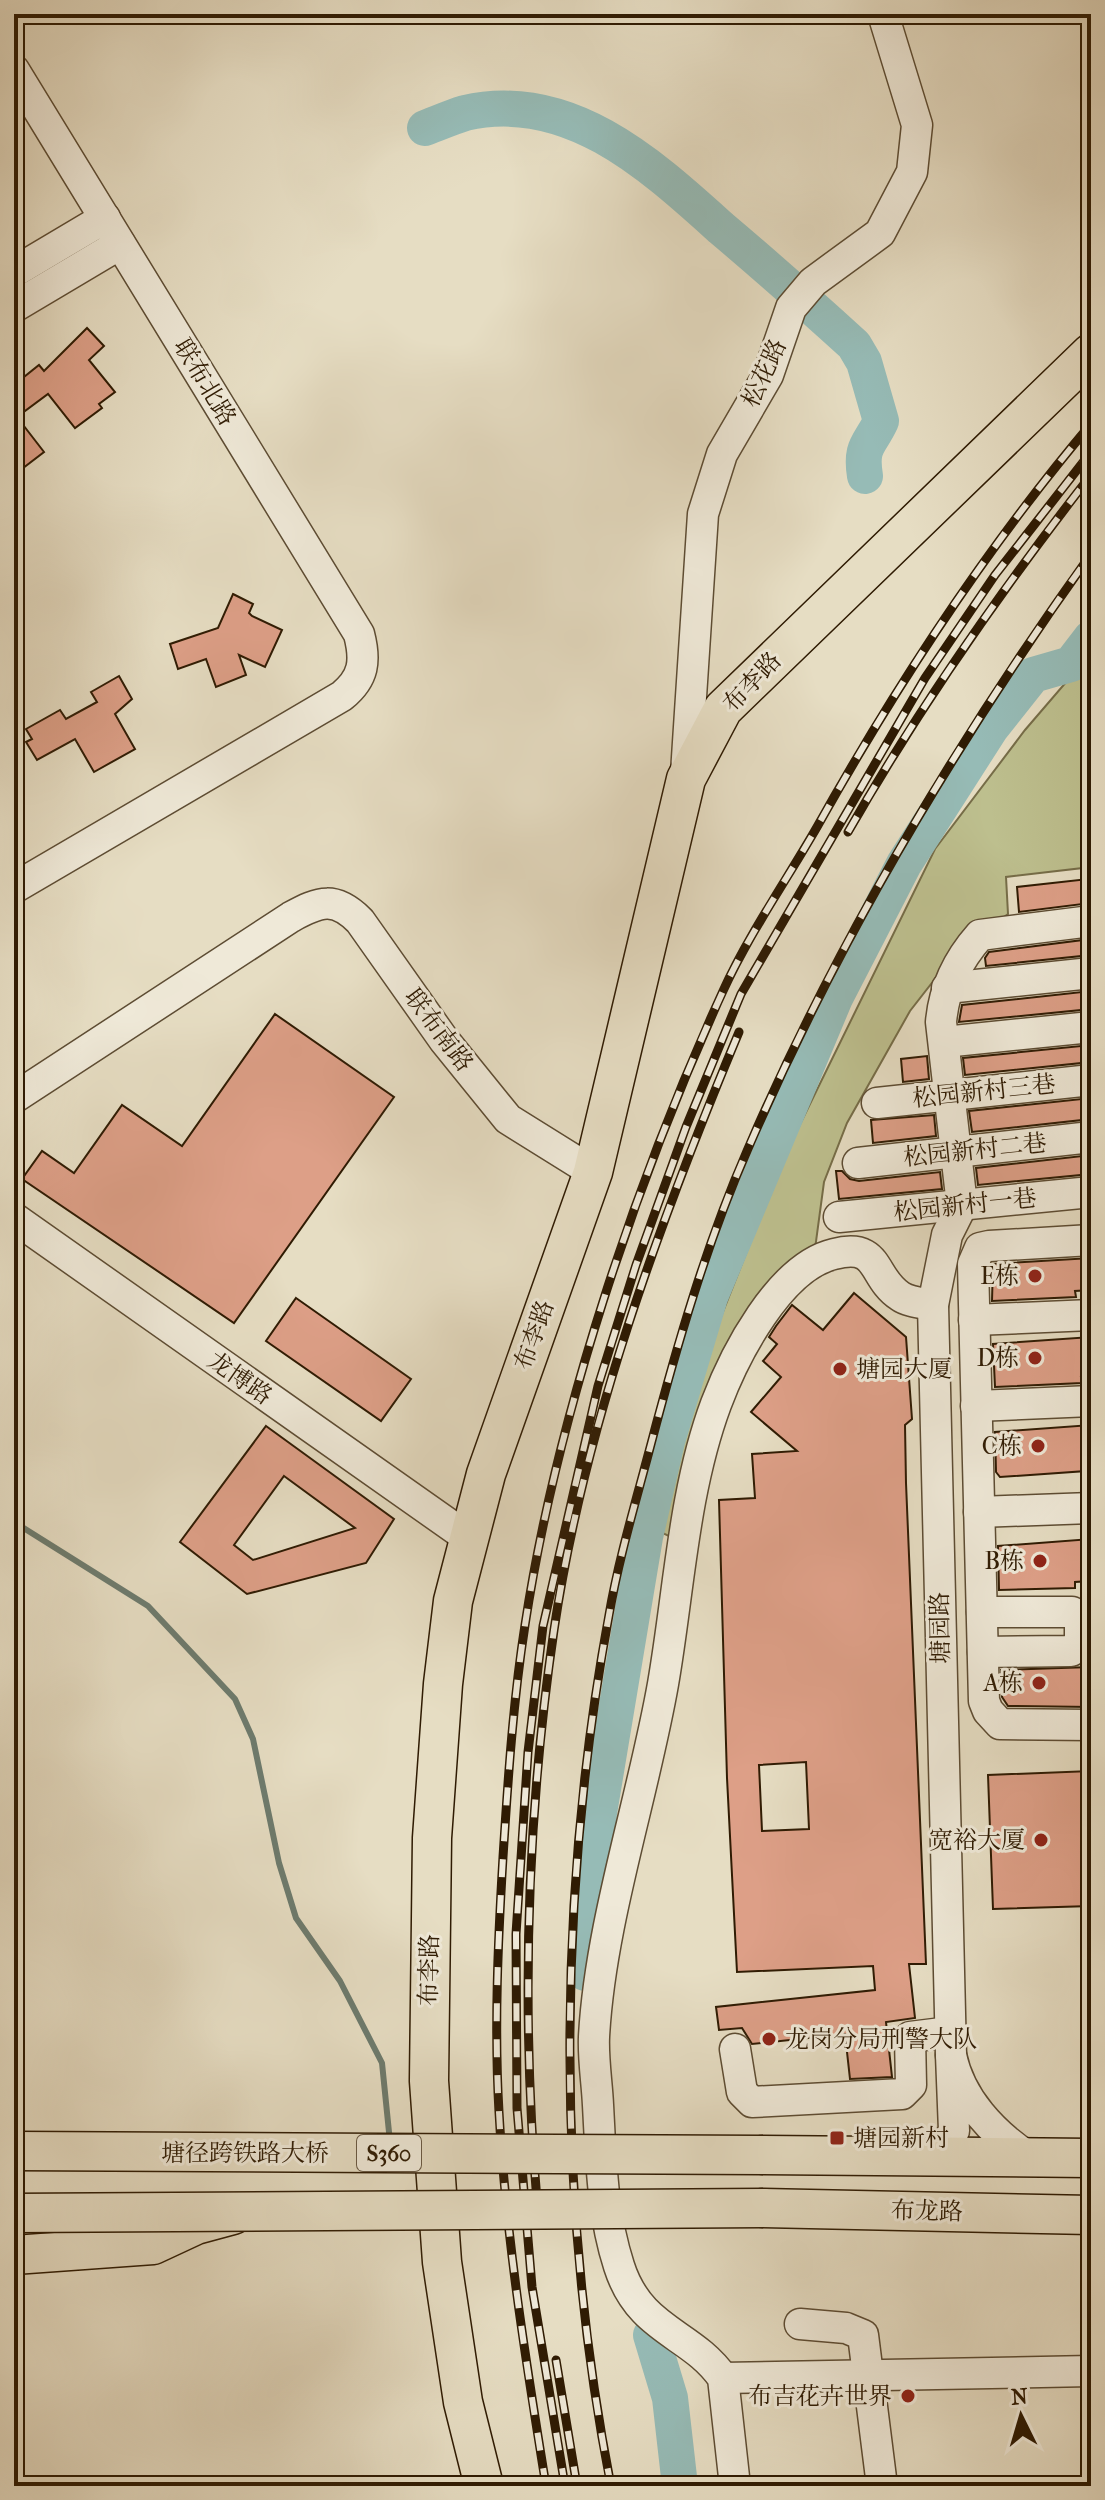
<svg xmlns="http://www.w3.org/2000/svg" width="1105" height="2500" viewBox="0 0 1105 2500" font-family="'IM FELL French Canon','Noto Serif SC',serif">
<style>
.green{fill:#bdbf8e;stroke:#766d48;stroke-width:2}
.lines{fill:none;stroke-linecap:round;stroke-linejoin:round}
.stream{stroke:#6d7b6e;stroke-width:6}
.river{stroke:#96bbb6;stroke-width:36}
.building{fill:#dd9f87;stroke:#2f1b03;stroke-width:2;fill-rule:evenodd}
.minor-casing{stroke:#5d4c33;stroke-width:33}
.major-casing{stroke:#2f1b03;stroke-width:41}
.minor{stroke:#efe9d8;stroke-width:30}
.major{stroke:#e6ddc3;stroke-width:38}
.rail-casing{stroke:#2f1b03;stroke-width:9}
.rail{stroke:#efe9d8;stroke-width:6;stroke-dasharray:18;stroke-linecap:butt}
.major-bridge-casing{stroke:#2f1b03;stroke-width:41;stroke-linecap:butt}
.major-bridge{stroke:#e6ddc3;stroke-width:38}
.poi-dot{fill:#8f2418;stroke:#efe9d8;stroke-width:3}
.labels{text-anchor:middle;stroke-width:6;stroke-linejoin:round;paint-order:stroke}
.shield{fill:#efe9d8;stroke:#695943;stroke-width:2}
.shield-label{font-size:22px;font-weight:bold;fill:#2f1b03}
.street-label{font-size:24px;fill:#2f1b03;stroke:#efe9d8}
.poi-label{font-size:24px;fill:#2f1b03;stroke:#efe9d8;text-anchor:end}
</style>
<rect width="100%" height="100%" fill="#e6ddc3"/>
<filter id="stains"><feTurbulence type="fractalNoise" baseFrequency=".0025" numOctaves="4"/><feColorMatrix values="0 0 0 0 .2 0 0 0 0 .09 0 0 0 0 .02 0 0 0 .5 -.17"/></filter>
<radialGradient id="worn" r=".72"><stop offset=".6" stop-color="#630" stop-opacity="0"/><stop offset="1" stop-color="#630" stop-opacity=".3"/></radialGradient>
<path class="green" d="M1091,668V867L1006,877L1008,914L956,952L910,1011L847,1123L824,1182L815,1249L764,1289L673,1538L656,1530L717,1327L784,1157L935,849L1025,730L1067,681Z"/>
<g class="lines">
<path class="stream" d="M14,1522L148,1606L235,1699L253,1739L279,1863L296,1918L340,1981L382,2063L390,2142"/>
<g class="river">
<path d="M425,128C438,123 452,117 465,113C569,89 651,165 721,228C766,266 810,305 854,345L864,362L881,421C870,445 860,445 865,476"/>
<path d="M585,1973L599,1813L645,1537L667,1441L710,1297L835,998L904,864L991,728L1033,675L1071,664L1091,638"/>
<path d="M651,2335L670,2398L680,2486"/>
</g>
</g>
<g class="building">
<path d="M87,328L104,346L89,360L115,392L99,404L102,408L75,428L48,394L17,417L44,452L14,475V385L39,365L44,371Z"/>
<path d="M233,594L253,604L249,613L252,616L282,630L265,667L239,655L246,675L216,687L206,659L178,669L170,644L218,628Z"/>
<path d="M119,676L132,699L115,714L135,749L94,772L75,739L37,760L26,742L32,739L26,729L60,710L66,719L97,702L91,692Z"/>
<path d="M1088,879L1091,903L1019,912L1017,887Z"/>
<path d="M1091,939V955L986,966L985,958L989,952Z"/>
<path d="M1091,991V1009L959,1022L962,1005Z"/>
<path d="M275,1014L394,1097L234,1323L22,1179L42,1151L74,1173L122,1105L182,1146Z"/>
<path d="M1091,1045V1062L965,1075L963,1058Z"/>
<path d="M927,1056L929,1079L903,1082L901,1059Z"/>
<path d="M1091,1098V1119L972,1132L969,1111Z"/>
<path d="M934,1115L936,1136L873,1143L871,1120Z"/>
<path d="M1091,1155V1174L978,1185L976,1168Z"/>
<path d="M836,1171H842L850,1179L859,1181L940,1172L942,1189L839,1199Z"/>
<path d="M1091,1258V1290L1075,1291L1076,1297L992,1301L993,1264Z"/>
<path d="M854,1293L906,1337L912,1419L905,1425L906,1483L926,1964H909L915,2018L886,2022L892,2077L850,2079L845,2034L752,2044L742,2028L719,2030L716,2007L875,1990L873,1966L737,1972L727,1778L719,1500L755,1498L752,1454L797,1451L751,1412L781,1377L763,1361L777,1344L769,1337L776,1326L792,1305L823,1330ZM806,1762L809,1829L762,1831L759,1765Z"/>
<path d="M296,1298L411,1379L381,1421L266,1341Z"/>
<path d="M1091,1337V1377H1081L1082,1383L995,1387L993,1344Z"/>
<path d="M1091,1425V1465H1086V1471L1000,1477L996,1472L995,1432Z"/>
<path d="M266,1426L394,1519L366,1563L247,1594L180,1542ZM284,1476L355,1528L253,1560L234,1545Z"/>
<path d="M1091,1539V1581L1075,1582V1588L999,1590L998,1546Z"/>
<path d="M1091,1667V1707L1008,1706L1002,1697L1001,1670Z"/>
<path d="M1091,1771V1906L993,1909L988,1775Z"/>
</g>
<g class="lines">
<defs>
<g id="minor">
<path d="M14,70L359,634C366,661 364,678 342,696L14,888"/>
<path d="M14,272L105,218"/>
<path d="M14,307L120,244"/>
<path d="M686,773L703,514L722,454L768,375L791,308L813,282L880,233L912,172L917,125L883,14"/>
<path d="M947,988L1091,973"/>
<path d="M944,1042L1091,1027"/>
<path d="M14,1098L291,917C320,901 335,896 360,921L444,1040L508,1119L593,1172"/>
<path d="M877,1103L1091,1080"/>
<path d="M858,1163L1091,1137"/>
<path d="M839,1217L1091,1192"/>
<path d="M14,1218L467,1537"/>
<path d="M1091,1240L989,1246L980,1248L973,1264L984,1701L988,1711L1000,1724L1091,1725"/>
<path d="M974,1320L1091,1315"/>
<path d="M976,1406L1091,1401"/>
<path d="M979,1512L1091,1508"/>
<path d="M982,1612H1072L1080,1619V1642L1071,1651L983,1652"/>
<path d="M735,2049L742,2092L752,2102L902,2094L911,2085L910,2037L950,2032"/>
<path d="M951,2055L933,1305L947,1235L962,1205L941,1022C944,988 957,961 980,935L1091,921"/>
<path d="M938,2157L954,2131L951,2055C960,2099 993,2134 1030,2158"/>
<path d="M800,2324L846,2328L863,2335L882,2486"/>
<path d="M723,2378L1091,2371"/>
<path d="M735,2486L723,2378C691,2332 640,2332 619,2266C602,2214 601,2159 598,2105C597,2083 593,2059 594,2037C600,1923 643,1798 663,1684C679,1592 683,1493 716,1404C734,1356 779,1267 834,1254C881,1242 871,1277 900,1296C908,1302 923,1303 933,1305"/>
</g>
<g id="major">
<path d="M763,2155L1091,2158"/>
<path d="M763,2208L1091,2215"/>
<path d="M14,2255L153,2245L196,2225L233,2215"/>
<path d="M484,2486L463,2402L442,2262L429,2081L432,1838L443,1684L453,1601L486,1474L593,1172L686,779L723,709L1091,353"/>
</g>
</defs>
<use href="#minor" class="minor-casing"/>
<use href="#major" class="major-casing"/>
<use href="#minor" class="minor"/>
<use href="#major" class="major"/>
<defs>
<g id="rail">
<path d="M848,832C920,706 1002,589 1091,475"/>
<path d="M538,2213C521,2020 526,1822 554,1630C584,1426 660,1221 739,1032"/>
<path d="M556,2360L577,2486"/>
<path d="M546,2486C526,2362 506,2238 499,2112C494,2027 498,1941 503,1857C508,1779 513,1702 525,1625C557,1415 635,1184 723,991C749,934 786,881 817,827C896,686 986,548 1091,424"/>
<path d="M565,2486L532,2287L517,2108L516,1934L528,1752L543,1626L598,1386L636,1265L686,1127L741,994L925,678L995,575L1091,452"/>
<path d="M611,2486C556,2205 557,1896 609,1615C619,1557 636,1501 651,1444C677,1345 706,1245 747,1151C838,939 957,741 1091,554"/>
</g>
</defs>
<use href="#rail" class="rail-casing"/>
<use href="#rail" class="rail"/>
<defs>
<g id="major-bridge">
<path d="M14,2151L763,2155"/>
<path d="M14,2213L763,2208"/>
</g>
</defs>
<use href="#major-bridge" class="major-bridge-casing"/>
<use href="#major-bridge" class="major-bridge"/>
</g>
<g class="poi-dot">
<circle cx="1035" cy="1276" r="8"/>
<circle cx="1035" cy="1358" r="8"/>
<circle cx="840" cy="1369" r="8"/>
<circle cx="1038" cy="1446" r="8"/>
<circle cx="1040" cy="1561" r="8"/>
<circle cx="1039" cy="1683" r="8"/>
<circle cx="1041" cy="1840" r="8"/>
<circle cx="769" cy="2039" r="8"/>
<rect x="829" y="2130" width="16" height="16" rx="4"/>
<circle cx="908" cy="2396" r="8"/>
</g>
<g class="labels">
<rect class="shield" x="357" y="2135" width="64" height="36" rx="6"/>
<g class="shield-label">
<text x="389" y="2161">S360</text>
</g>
<g class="street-label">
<text transform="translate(764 373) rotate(-65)" y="8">松花路</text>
<text transform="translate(205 382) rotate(59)" y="8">联布北路</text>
<text transform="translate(752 682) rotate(-47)" y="8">布李路</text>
<text transform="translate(439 1030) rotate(53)" y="8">联布南路</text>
<text transform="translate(984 1091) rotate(-6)" y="8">松园新村三巷</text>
<text transform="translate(975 1150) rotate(-6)" y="8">松园新村二巷</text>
<text transform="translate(965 1205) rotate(-6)" y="8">松园新村一巷</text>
<text transform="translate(534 1335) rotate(-70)" y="8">布李路</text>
<text transform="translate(240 1378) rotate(35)" y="8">龙博路</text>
<text transform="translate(940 1628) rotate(-91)" y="8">塘园路</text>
<text transform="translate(429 1970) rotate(-89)" y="8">布李路</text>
<text x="245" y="2161">塘径跨铁路大桥</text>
<text transform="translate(927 2211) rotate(1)" y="8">布龙路</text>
</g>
<g class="poi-label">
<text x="1019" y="1284">E栋</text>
<text x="1019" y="1366">D栋</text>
<text x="856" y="1377" text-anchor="start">塘园大厦</text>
<text x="1022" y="1454">C栋</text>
<text x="1024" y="1569">B栋</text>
<text x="1023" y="1691">A栋</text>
<text x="1025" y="1848">宽裕大厦</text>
<text x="785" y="2047" text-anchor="start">龙岗分局刑警大队</text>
<text x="853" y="2146" text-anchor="start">塘园新村</text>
<text x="892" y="2404">布吉花卉世界</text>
</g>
</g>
<rect width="1105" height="2500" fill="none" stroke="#e6ddc3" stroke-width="48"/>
<rect x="16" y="16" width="1073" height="2468" fill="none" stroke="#2f1b03" stroke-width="4"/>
<rect x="24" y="24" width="1057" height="2452" fill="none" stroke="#2f1b03" stroke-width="2"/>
<g transform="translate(1021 2416) rotate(355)" stroke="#efe9d8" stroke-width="6" paint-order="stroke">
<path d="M0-6L14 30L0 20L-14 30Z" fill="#2f1b03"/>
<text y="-12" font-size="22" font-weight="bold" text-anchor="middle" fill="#2f1b03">N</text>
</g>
<rect width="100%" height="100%" filter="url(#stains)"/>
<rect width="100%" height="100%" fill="url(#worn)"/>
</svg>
